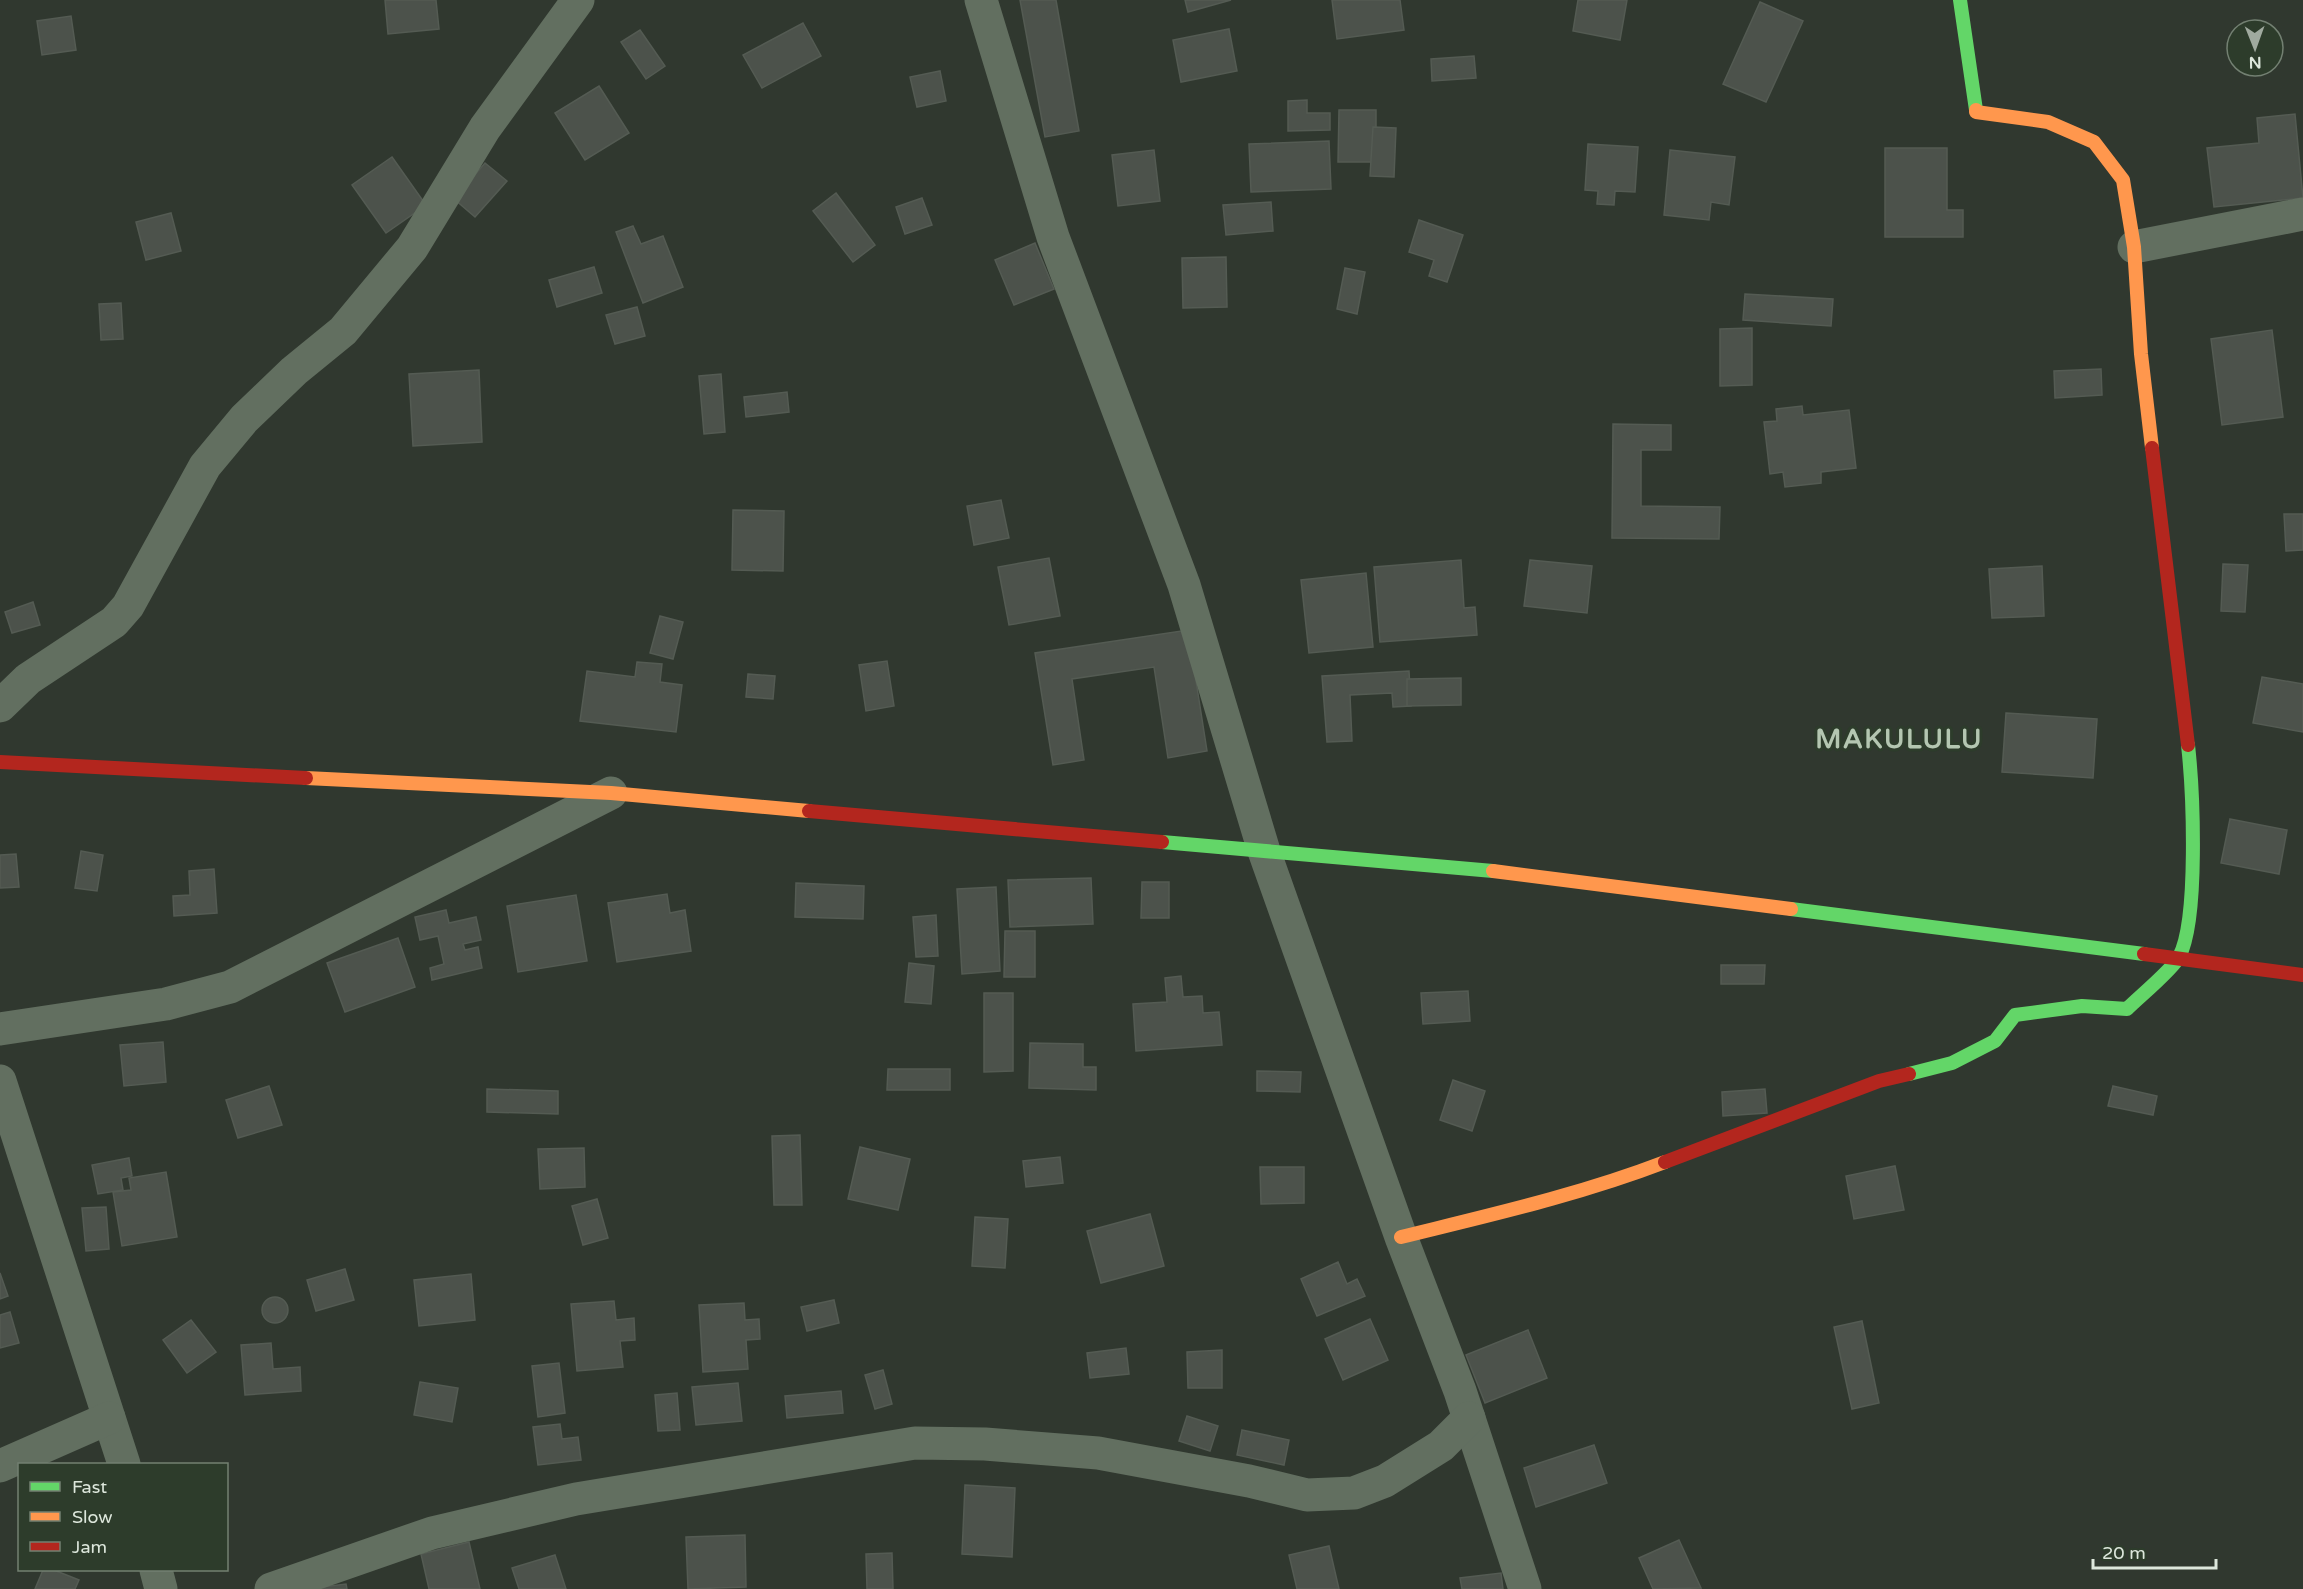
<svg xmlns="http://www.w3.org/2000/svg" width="2303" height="1589" viewBox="0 0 2303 1589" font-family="'Varela Round',sans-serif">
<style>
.building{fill:#4c524b;stroke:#545b53;stroke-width:1.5}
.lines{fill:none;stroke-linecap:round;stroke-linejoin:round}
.street{stroke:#626f60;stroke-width:33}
.fast{stroke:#63d668;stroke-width:14}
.slow{stroke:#ff974d;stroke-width:14}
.jam{stroke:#b3261e;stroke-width:14}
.labels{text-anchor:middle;stroke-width:6;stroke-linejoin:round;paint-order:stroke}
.district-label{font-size:27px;font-weight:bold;letter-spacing:1.5px;fill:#b4c6b1;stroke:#2d3c2b}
</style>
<rect width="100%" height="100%" fill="#30382f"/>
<g class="building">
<path d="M385,0H436L439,29L388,34Z"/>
<path d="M1020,0H1056L1079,131L1045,137Z"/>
<path d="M1185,0H1231L1188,12Z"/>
<path d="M1332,0H1400L1404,30L1337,39Z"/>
<path d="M1578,0H1627L1620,40L1573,31Z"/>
<path d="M1760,2L1803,21L1766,102L1723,84Z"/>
<path d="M71,16L76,50L42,55L37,21Z"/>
<path d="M803,23L821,56L762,88L743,55Z"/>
<path d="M1229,29L1237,71L1181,82L1173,40Z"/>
<path d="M640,30L665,66L646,79L621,42Z"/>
<path d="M1474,56L1476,78L1432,81L1431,59Z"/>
<path d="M940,71L946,101L917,107L910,77Z"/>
<path d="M599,86L629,133L585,160L555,113Z"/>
<path d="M1307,100V113H1330V130L1288,131V101Z"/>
<path d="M1339,110H1376V162H1338Z"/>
<path d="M2295,114L2303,198L2214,207L2207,148L2259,143L2257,118Z"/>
<path d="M1373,127L1396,128L1394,177L1370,176Z"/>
<path d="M1329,141L1331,189L1251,192L1249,144Z"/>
<path d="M1588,144L1638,147L1635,192L1615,191L1614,205L1597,204L1598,191L1585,190Z"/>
<path d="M1885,148H1947V210H1963V237H1885Z"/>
<path d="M1154,150L1160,201L1118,206L1112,155Z"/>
<path d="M1670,150L1735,157L1729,205L1711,202L1709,220L1664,215Z"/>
<path d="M392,157L426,205L386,233L352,185Z"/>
<path d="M485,163L507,181L475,217L454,199Z"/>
<path d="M836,193L875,245L853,262L813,211Z"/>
<path d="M922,198L932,225L905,234L896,207Z"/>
<path d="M1271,202L1273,231L1226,235L1223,205Z"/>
<path d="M171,213L181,251L146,260L136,222Z"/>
<path d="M1419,220L1463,235L1447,282L1429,276L1434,260L1409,252Z"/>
<path d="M633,226L641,244L663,236L683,287L643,303L616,232Z"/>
<path d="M1035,243L1054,289L1014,305L995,260Z"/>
<path d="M1226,257L1227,307L1183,308L1182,258Z"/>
<path d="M594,267L602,293L557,307L549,280Z"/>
<path d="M1345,268L1365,272L1357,314L1337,309Z"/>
<path d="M1745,294L1833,299L1831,326L1743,320Z"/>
<path d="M121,303L123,339L101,340L99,304Z"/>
<path d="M637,307L645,336L615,344L606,315Z"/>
<path d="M1752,328V385L1720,386V329Z"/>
<path d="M2272,330L2283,417L2222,425L2211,339Z"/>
<path d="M2101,369L2102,395L2055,398L2054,371Z"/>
<path d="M479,370L482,442L413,446L409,374Z"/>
<path d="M721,374L725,432L704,434L699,376Z"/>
<path d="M787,392L789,412L746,417L744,397Z"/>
<path d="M1802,406L1803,415L1849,410L1856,468L1821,472V483L1785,487L1783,472L1770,474L1764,422L1777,421L1776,409Z"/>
<path d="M1613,424L1671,425V450H1641V506L1720,507L1719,539L1612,538Z"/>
<path d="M1001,500L1009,538L974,545L967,506Z"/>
<path d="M733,510L784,511L783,571L732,570Z"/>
<path d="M2284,514H2303V550L2286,551Z"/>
<path d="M1049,558L1060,616L1009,625L998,567Z"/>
<path d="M1461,560L1464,608L1475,607L1477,635L1380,642L1374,567Z"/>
<path d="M1530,560L1592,566L1587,613L1524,606Z"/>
<path d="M2223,564L2248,565L2245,612L2221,611Z"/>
<path d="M2042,566L2044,616L1992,618L1989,569Z"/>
<path d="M1366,573L1373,647L1309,653L1301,580Z"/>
<path d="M33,602L40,625L12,633L5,612Z"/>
<path d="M660,616L683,622L673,659L650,653Z"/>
<path d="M1188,630L1207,751L1168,758L1154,667L1072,679L1084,760L1053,765L1035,653Z"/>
<path d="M887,661L894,706L866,711L859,665Z"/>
<path d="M637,662L662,664L660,682L682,685L676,732L580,721L587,671L635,677Z"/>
<path d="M1409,671L1411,706L1393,707L1392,693L1350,695L1352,741L1327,742L1322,676Z"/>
<path d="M748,674L775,676L773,699L746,697Z"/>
<path d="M2262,677L2303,684V732L2253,723Z"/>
<path d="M1461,678V705L1407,706V679Z"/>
<path d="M2006,713L2097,719L2093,778L2002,772Z"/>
<path d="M2230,819L2287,830L2279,874L2221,863Z"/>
<path d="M81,851L103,855L97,891L75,888Z"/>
<path d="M16,854L19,887L0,888V855Z"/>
<path d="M214,869L217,913L174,916L173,896L190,895L189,871Z"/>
<path d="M1091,878L1093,924L1010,927L1008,880Z"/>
<path d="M1142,882H1169V918H1141Z"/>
<path d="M796,883L864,886L863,919L795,917Z"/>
<path d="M996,887L1000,971L962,974L957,889Z"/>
<path d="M667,894L670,913L685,910L691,951L617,962L608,903Z"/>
<path d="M576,895L587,961L518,972L507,906Z"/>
<path d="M446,910L449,923L476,917L481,940L463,944L465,950L478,947L482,968L432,980L430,968L444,964L438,936L420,940L415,917Z"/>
<path d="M936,915L938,956L916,957L913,917Z"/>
<path d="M1005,931H1035V977H1004Z"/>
<path d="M398,938L415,987L345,1012L327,963Z"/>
<path d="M909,963L934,966L931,1004L905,1002Z"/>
<path d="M1721,965H1765L1764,984H1721Z"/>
<path d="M1181,976L1183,997L1202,996L1203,1013L1219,1012L1222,1045L1136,1051L1133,1004L1167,1002L1165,978Z"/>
<path d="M1468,991L1470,1021L1423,1024L1421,993Z"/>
<path d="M984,993H1013V1071L984,1072Z"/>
<path d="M163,1042L166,1082L124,1086L120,1045Z"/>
<path d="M1030,1043L1083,1044V1067H1096V1090L1029,1088Z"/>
<path d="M888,1069H950V1090H887Z"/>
<path d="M1257,1071L1301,1072L1300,1092L1257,1091Z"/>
<path d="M1453,1080L1485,1091L1472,1131L1440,1120Z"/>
<path d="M269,1086L282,1125L238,1138L226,1100Z"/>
<path d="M2113,1086L2157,1096L2153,1115L2108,1106Z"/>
<path d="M487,1089L558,1091V1114L487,1112Z"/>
<path d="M1765,1089L1767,1113L1723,1116L1722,1092Z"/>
<path d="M800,1135L802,1205H774L772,1136Z"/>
<path d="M860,1147L910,1159L898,1210L848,1199Z"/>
<path d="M584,1148L585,1187L540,1189L538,1149Z"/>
<path d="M1060,1157L1063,1183L1026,1187L1023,1161Z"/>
<path d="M129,1158L132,1176L121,1178L123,1190L98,1194L92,1165Z"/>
<path d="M1895,1166L1904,1210L1854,1219L1846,1176Z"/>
<path d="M1260,1167H1304V1203L1261,1204Z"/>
<path d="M166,1172L177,1237L122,1246L113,1192L131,1190L129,1178Z"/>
<path d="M597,1199L608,1238L583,1245L572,1206Z"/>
<path d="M106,1207L109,1249L86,1251L82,1208Z"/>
<path d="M1150,1214L1164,1266L1101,1283L1087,1231Z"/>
<path d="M975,1217L1008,1219L1005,1268L972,1266Z"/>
<path d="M1338,1262L1347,1284L1357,1279L1365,1296L1317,1316L1301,1279Z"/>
<path d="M345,1269L354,1300L316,1311L307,1280Z"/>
<path d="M0,1273L8,1296L0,1299Z"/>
<path d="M471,1274L475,1320L419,1326L414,1280Z"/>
<circle cx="275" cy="1310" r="13"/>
<path d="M834,1300L839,1323L807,1331L801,1307Z"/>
<path d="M614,1301L616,1320L634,1318L635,1340L620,1341L623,1367L577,1371L571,1304Z"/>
<path d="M744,1303L745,1320L759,1319L760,1339L746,1340L748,1369L703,1372L699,1305Z"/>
<path d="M10,1312L19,1343L0,1348V1315Z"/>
<path d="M1370,1319L1388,1360L1343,1380L1325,1339Z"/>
<path d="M191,1320L216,1352L187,1373L163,1340Z"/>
<path d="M1862,1321L1879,1403L1852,1409L1834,1327Z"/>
<path d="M1528,1330L1547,1378L1485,1403L1466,1355Z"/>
<path d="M271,1343L273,1369L300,1367L301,1391L245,1395L241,1345Z"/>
<path d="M1126,1348L1129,1374L1090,1378L1087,1353Z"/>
<path d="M1222,1350V1388H1188L1187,1352Z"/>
<path d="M559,1363L565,1413L538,1417L532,1366Z"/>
<path d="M883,1370L892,1404L875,1409L865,1375Z"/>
<path d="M420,1382L458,1388L452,1422L414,1415Z"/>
<path d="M738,1383L742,1421L696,1425L692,1387Z"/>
<path d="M841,1391L843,1413L787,1418L785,1396Z"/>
<path d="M677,1393L680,1430L658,1431L655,1395Z"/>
<path d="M1187,1416L1218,1426L1210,1451L1179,1441Z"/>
<path d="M560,1424L562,1439L578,1437L581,1460L538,1465L533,1427Z"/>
<path d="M1242,1430L1289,1440L1284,1465L1237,1455Z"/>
<path d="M1594,1445L1607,1483L1536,1507L1524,1468Z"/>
<path d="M965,1485L1015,1488L1012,1557L962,1554Z"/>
<path d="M745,1535L746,1587L688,1589L686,1537Z"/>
<path d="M1679,1540L1701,1588L1653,1589L1639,1558Z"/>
<path d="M469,1542L480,1589H429L421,1554Z"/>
<path d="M1329,1546L1339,1589H1297L1289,1555Z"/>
<path d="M892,1553L893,1589H867L866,1554Z"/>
<path d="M555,1555L566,1589H519L512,1568Z"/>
<path d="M43,1570H54L79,1580L75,1589H35Z"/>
<path d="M1501,1573L1503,1589H1462L1460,1578Z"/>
<path d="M346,1584L347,1589H306Z"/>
</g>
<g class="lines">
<g class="street">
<path d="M981,0L1053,237L1184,585L1264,851L1401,1237L1460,1391L1525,1589"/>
<path d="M2134,247L2303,214"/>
<path d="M0,706L28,679L114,622L128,606L205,466L244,419L294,371L343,331L412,248L485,128L578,0"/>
<path d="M0,1029L166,1004L230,987L611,793"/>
<path d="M0,1081L124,1464"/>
<path d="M0,1466L109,1418"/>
<path d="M156,1570L161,1589"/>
<path d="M271,1589L432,1533L576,1499L915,1443L985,1444L1098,1453L1249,1481L1307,1495L1354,1493L1385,1481L1441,1446L1469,1418"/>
</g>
<g class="fast">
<path d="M1960,0L1976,110"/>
<path d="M1162,842L1493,871"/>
<path d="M1791,909L2144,954"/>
<path d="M1909,1074L1952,1063L1995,1041L2015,1015L2082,1006L2127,1009C2139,997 2173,969 2179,957C2199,920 2193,790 2188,745"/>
</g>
<g class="slow">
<path d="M1976,110V112L2048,122L2094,142L2123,180L2134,247L2141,354L2152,448"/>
<path d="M306,778L611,793L809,811"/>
<path d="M1493,871L1791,909"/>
<path d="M1401,1237C1490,1215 1579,1195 1665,1162"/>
</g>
<g class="jam">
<path d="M2152,448L2188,745"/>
<path d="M0,762L306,778"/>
<path d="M809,811L1162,842"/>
<path d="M2144,954L2303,975"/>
<path d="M1665,1162L1879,1081L1909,1074"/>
</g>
</g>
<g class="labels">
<g class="district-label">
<text x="1899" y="748">MAKULULU</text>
</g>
</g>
<rect x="18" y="1463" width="210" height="108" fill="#2d3c2b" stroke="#738072" stroke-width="1.5"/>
<rect x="30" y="1482" width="30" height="9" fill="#63d668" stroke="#738072" stroke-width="1.5"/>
<text x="72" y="1493" font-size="18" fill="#dde7dc">Fast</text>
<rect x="30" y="1512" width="30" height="9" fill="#ff974d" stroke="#738072" stroke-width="1.5"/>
<text x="72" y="1523" font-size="18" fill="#dde7dc">Slow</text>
<rect x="30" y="1542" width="30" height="9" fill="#b3261e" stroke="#738072" stroke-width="1.5"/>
<text x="72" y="1553" font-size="18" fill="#dde7dc">Jam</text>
<g transform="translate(2255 48) rotate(179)"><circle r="28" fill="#2d3c2b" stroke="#738072" stroke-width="1.5"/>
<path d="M0-4.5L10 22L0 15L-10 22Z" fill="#a0aa9f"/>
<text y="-9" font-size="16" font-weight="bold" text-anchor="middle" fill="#dde7dc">N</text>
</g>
<path d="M2093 1559v9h123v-9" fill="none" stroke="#dde7dc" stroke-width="3"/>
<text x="2102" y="1559" font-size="18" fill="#dde7dc" stroke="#2d3c2b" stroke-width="4.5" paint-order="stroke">20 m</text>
</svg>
